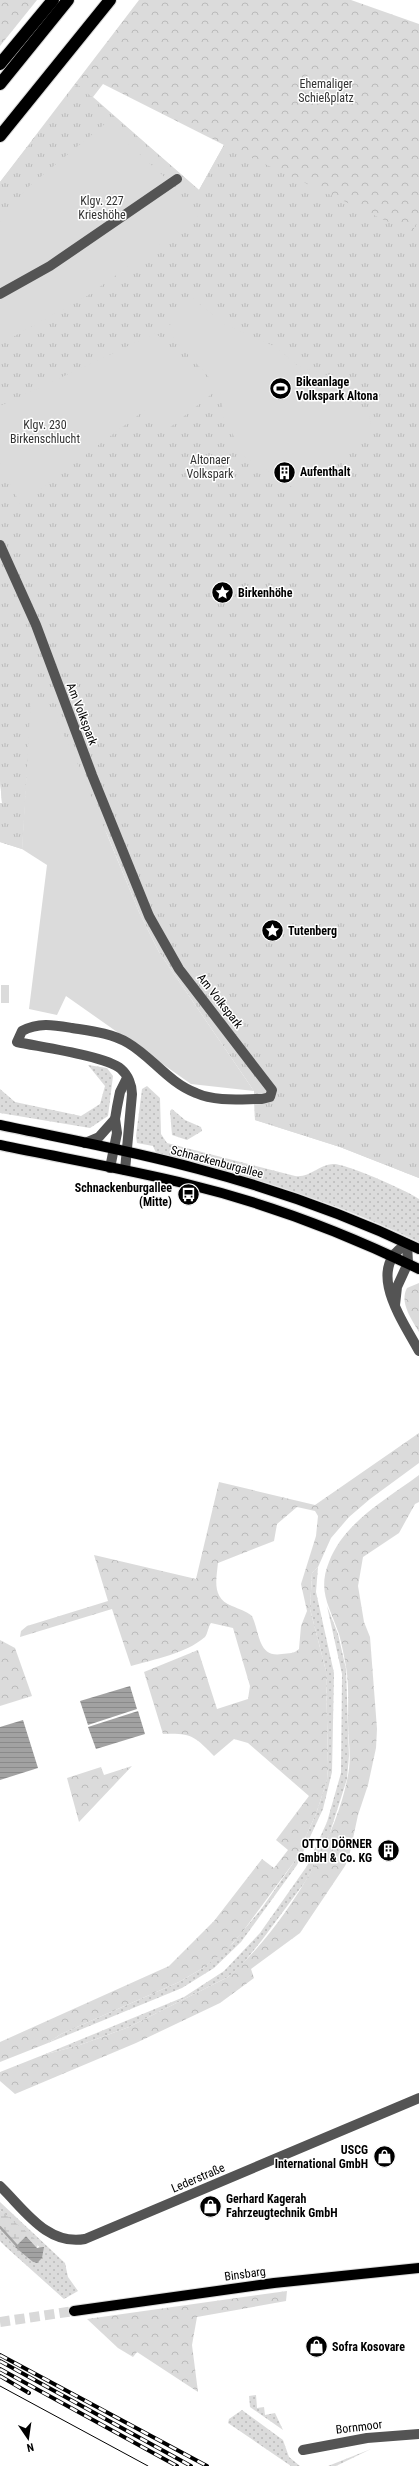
<svg xmlns="http://www.w3.org/2000/svg" width="419" height="2466" viewBox="0 0 419 2466" font-family="'Roboto Condensed',sans-serif">
<style>
.grass{fill:url(#grass-dots)}
.forest{fill:url(#forest-crowns);fill-rule:evenodd}
.wetland{fill:url(#wetland-marsh)}
.park{fill:url(#park-tufts)}
.garden{fill:#dbdbdb}
.water{fill:url(#water-rules)}
.lines{fill:none;stroke-linecap:round;stroke-linejoin:round}
.stream{stroke:#a2a2a2;stroke-width:2.5}
.major-tunnel{stroke:#d9d9d9;stroke-width:10;stroke-dasharray:10 5;stroke-linecap:butt}
.major-casing{stroke:#dbdbdb;stroke-width:12}
.highway-casing{stroke:#dbdbdb;stroke-width:14}
.minor{stroke:#545454;stroke-width:10}
.major{stroke:#000;stroke-width:10}
.highway{stroke:#000;stroke-width:12}
.tram{stroke:#000;stroke-width:1}
.rail-casing{stroke:#000;stroke-width:4}
.rail{stroke:#fff;stroke-width:2.5;stroke-dasharray:8;stroke-linecap:butt}
.labels{text-anchor:middle;stroke-width:3;stroke-linejoin:round;paint-order:stroke}
.park-label{font-size:12px;fill:#323232;stroke:#fff}
.poi-label{font-size:12px;font-weight:bold;fill:#000;stroke:#fff;text-anchor:start}
.street-label{font-size:12px;fill:#000;stroke:#fff}
</style>
<defs>
<pattern id="grass-dots" width="8" height="8" patternUnits="userSpaceOnUse"><rect width="8" height="8" fill="#dbdbdb"/><path d="M2 2h.1M6 6h.1" fill="none" stroke="#bababa" stroke-width="1.8" stroke-linecap="round"/></pattern>
<pattern id="forest-crowns" width="20" height="18" patternUnits="userSpaceOnUse"><rect width="20" height="18" fill="#dbdbdb"/><path d="M2 6a3 3 0 1 1 6 0M12 15a3 3 0 1 1 6 0" fill="none" stroke="#bababa"/></pattern>
<pattern id="wetland-marsh" width="20" height="14" patternUnits="userSpaceOnUse"><rect width="20" height="14" fill="#dbdbdb"/><path d="M1 5h8M5 5V1M11 12h8M15 12V8" fill="none" stroke="#bababa"/></pattern>
<pattern id="park-tufts" width="24" height="20" patternUnits="userSpaceOnUse"><rect width="24" height="20" fill="#dbdbdb"/><path d="M3 7l-1-3M5 7V3M7 7l1-3M15 17l-1-3M17 17v-4M19 17l1-3" fill="none" stroke="#bababa"/></pattern>
<pattern id="water-rules" width="6" height="5" patternUnits="userSpaceOnUse"><rect width="6" height="5" fill="#a2a2a2"/><path d="M0 2.5h6" fill="none" stroke="#8a8a8a"/></pattern>
</defs>
<rect width="100%" height="100%" fill="#fff"/>
<g class="grass">
<path d="M88,1065L107,1068L113,1076L108,1116L90,1128L0,1113V1089L15,1102L81,1116L100,1104L105,1086Z"/>
<path d="M147,1086L160,1098L161,1134L167,1143L295,1176C310,1178 318,1165 333,1164C345,1163 408,1191 419,1199V1242C335,1202 246,1174 156,1153L153,1146L137,1143L136,1136L142,1089Z"/>
<path d="M172,1109L185,1120L201,1127L202,1131L187,1140L172,1135L170,1111Z"/>
<path d="M318,1567L316,1592L334,1673L332,1772L323,1809L297,1865L241,1942L214,1968L182,1988L48,2043L61,2034L179,1982L203,1968L233,1943L262,1908L294,1862L316,1814L327,1780L328,1767L326,1671L310,1609L312,1573Z"/>
<path d="M327,1606L338,1634L346,1669L349,1756L347,1779L326,1845L305,1882L262,1940L241,1966L228,1977L129,2027L80,2045L43,2055L184,1997L224,1971L260,1933L307,1866L327,1822L341,1773L342,1674Z"/>
<path d="M0,2202L65,2263L68,2277L78,2291L64,2299L6,2247L0,2241V2230L33,2262L35,2263L39,2246L0,2210Z"/>
<path d="M256,2395L257,2408L264,2407L265,2415L275,2413L283,2430L250,2407L249,2396Z"/>
<path d="M242,2410L283,2440L289,2457L300,2466H291L228,2423L229,2419Z"/>
<path d="M371,2449L336,2466H328Z"/>
</g>
<g class="forest">
<path d="M0,0H37L0,46Z"/>
<path d="M139,0H351L419,24V1178L340,1147L255,1120L254,1091L32,700L22,849L0,842V803H2L0,780V182ZM103,84L224,145L199,190L93,97Z"/>
<path d="M419,1283V1332C412,1320 399,1302 407,1288Z"/>
<path d="M419,1433V1463L370,1499L349,1517L331,1538L318,1567L312,1573L310,1609L326,1671L328,1767L327,1780L316,1814L294,1862L241,1934L224,1952L203,1968L179,1982L61,2034L48,2043L0,2062V2042L169,1966L214,1921L262,1859L274,1868L288,1850L276,1840L309,1796L248,1743L234,1739L214,1756C194,1736 192,1733 163,1734L144,1672L198,1650L217,1709L248,1699L250,1686L233,1628L211,1623C208,1627 208,1633 205,1637C185,1654 155,1659 131,1666L112,1609L20,1637L21,1631L27,1626L108,1601L94,1555L196,1579L219,1482L315,1505ZM297,1507L315,1511L318,1516L316,1536L301,1584L307,1611L301,1626L299,1649C294,1654 289,1653 282,1654C258,1658 260,1633 252,1616C246,1611 239,1609 232,1606C212,1598 216,1581 218,1563L274,1541L277,1524Z"/>
<path d="M419,1475V1502L415,1504L399,1533L363,1557L358,1586L364,1622L370,1637L377,1729L376,1748L368,1785L358,1815L349,1857L345,1866L300,1933L251,1969L254,1978L220,2003L136,2043L15,2094L0,2081V2072L43,2055L80,2045L129,2027L228,1977C281,1932 339,1839 349,1769C351,1754 348,1737 348,1721C348,1703 349,1684 346,1667C344,1656 342,1645 339,1634C330,1607 317,1591 329,1562C344,1522 387,1499 419,1475Z"/>
<path d="M0,1640L15,1648L32,1696L0,1706Z"/>
<path d="M132,1766L79,1822L67,1778L101,1767L104,1775Z"/>
<path d="M287,2291L286,2301L197,2317L192,2345L198,2392L137,2352L133,2357L118,2348L87,2319Z"/>
</g>
<path class="wetland" d="M0,2210L34,2238L38,2244L37,2248L26,2236L15,2247L0,2230Z"/>
<path class="park" d="M77,84L199,190L224,145L412,233L419,217V1178L340,1147L255,1120L254,1091L159,952L139,912L107,834L31,700L22,849L0,842V803H2L0,780V182Z"/>
<g class="garden">
<path d="M106,123L171,183L198,217L87,296L0,344V222L27,188Z"/>
<path d="M192,298L226,325L276,347L298,366L330,376L369,415L371,425L369,434L357,446L340,460L306,478L296,488L286,485L278,477L245,457L224,418L220,393L215,384L167,331L179,307Z"/>
<path d="M156,333L213,393L163,433L145,410L20,504L0,463V406Z"/>
<path d="M31,700H47L80,769L139,912L159,952L254,1091L191,1084L66,996L57,1015L29,1009L47,865L22,849Z"/>
<rect x="1" y="985" width="8" height="18"/>
</g>
<g class="water">
<path d="M130,1686L137,1709L88,1725L80,1701Z"/>
<path d="M138,1711L145,1734L96,1749L88,1727Z"/>
<path d="M23,1720L38,1768L0,1780V1727Z"/>
<path d="M26,2236L37,2248L44,2247L42,2258L37,2263L33,2262L15,2247Z"/>
</g>
<g class="lines">
<path class="stream" d="M0,2227L18,2247"/>
<path class="major-tunnel" d="M0,2322L74,2311"/>
<defs>
<g id="major">
<path d="M0,1125C66,1139 133,1151 198,1169C274,1189 348,1215 419,1249"/>
<path d="M0,1145C62,1158 125,1169 187,1184C266,1203 345,1233 419,1269"/>
<path d="M74,2311L274,2283L419,2268"/>
</g>
<g id="highway">
<path d="M0,64L53,0"/>
<path d="M0,84L68,0"/>
<path d="M0,136L110,0"/>
</g>
</defs>
<use href="#major" class="major-casing"/>
<use href="#highway" class="highway-casing"/>
<g class="minor">
<path d="M0,294L50,266L177,179"/>
<path d="M0,545L36,625L92,775L149,916L179,969L272,1090L270,1097L262,1099C241,1099 216,1102 196,1093C169,1083 152,1057 128,1043C111,1033 91,1031 72,1028C54,1025 39,1022 22,1031L17,1042C40,1047 106,1056 121,1069C128,1075 132,1085 132,1094L125,1170"/>
<path d="M85,1143L99,1137L115,1119"/>
<path d="M110,1168L117,1133L115,1119L117,1107L120,1092L127,1078"/>
<path d="M395,1305L397,1287L408,1263L407,1244C364,1268 403,1321 419,1351"/>
<path d="M0,2186C24,2209 47,2246 85,2239L419,2098"/>
<path d="M303,2450L367,2438L419,2434"/>
</g>
<use href="#major" class="major"/>
<use href="#highway" class="highway"/>
<path class="tram" d="M0,2386L148,2466"/>
<defs>
<g id="rail">
<path d="M0,2355L207,2466"/>
<path d="M0,2361L191,2466"/>
<path d="M0,2369L177,2466"/>
<path d="M0,2376L29,2393"/>
</g>
</defs>
<use href="#rail" class="rail-casing"/>
<use href="#rail" class="rail"/>
</g>
<defs>
<symbol id="stadium-disc" viewBox="-11 -11 22 22"><circle r="9.5" fill="#000" stroke="#fff"/><path d="M0-5a6.5 5 0 1 0 0 10a6.5 5 0 1 0 0-10ZM-3.5-1.8h7v3.6h-7Z" fill="#fff"/></symbol>
<symbol id="building-disc" viewBox="-11 -11 22 22"><circle r="9.5" fill="#000" stroke="#fff"/><path d="M-4-6H4V6H1V3H-1V6H-4ZM-2.5-4.3h1.7v1.8h-1.7ZM.8-4.3h1.7v1.8H.8ZM-2.5-1h1.7V.8h-1.7ZM.8-1h1.7V.8H.8Z" fill="#fff"/></symbol>
<symbol id="sight-disc" viewBox="-11 -11 22 22"><circle r="9.5" fill="#000" stroke="#fff"/><path d="M0-6L1.8-2.2L6-1.7L2.9 1.2L3.7 5.4L0 3.3L-3.7 5.4L-2.9 1.2L-6-1.7L-1.8-2.2Z" fill="#fff"/></symbol>
<symbol id="bus-disc" viewBox="-11 -11 22 22"><circle r="9.5" fill="#000" stroke="#fff"/><path d="M-5-6H5V4H4V6H2V4H-2V6H-4V4H-5ZM-3.5-4V0h7V-4ZM-3.5 1.2v1.5H-2V1.2ZM2 1.2v1.5H3.5V1.2Z" fill="#fff"/></symbol>
<symbol id="shop-disc" viewBox="-11 -11 22 22"><circle r="9.5" fill="#000" stroke="#fff"/><path d="M-5-2.5h2.3a2.7 3.5 0 0 1 5.4 0H5L5.5 6h-11ZM-1.5-2.5h3a1.5 2.3 0 0 0-3 0Z" fill="#fff"/></symbol>
</defs>
<g fill-rule="evenodd">
<use href="#stadium-disc" x="268" y="376" width="25" height="25"/>
<use href="#building-disc" x="272" y="460" width="25" height="25"/>
<use href="#sight-disc" x="210" y="580" width="25" height="25"/>
<use href="#sight-disc" x="260" y="918" width="25" height="25"/>
<use href="#bus-disc" x="176" y="1182" width="25" height="25"/>
<use href="#building-disc" x="376" y="1838" width="25" height="25"/>
<use href="#shop-disc" x="372" y="2144" width="25" height="25"/>
<use href="#shop-disc" x="198" y="2194" width="25" height="25"/>
<use href="#shop-disc" x="304" y="2334" width="25" height="25"/>
</g>
<g class="labels">
<g class="park-label">
<text x="326" y="88">Ehemaliger<tspan x="326" dy="14">Schießplatz</tspan></text>
<text x="102" y="205">Klgv. 227<tspan x="102" dy="14">Krieshöhe</tspan></text>
<text x="45" y="429">Klgv. 230<tspan x="45" dy="14">Birkenschlucht</tspan></text>
<text x="210" y="464">Altonaer<tspan x="210" dy="14">Volkspark</tspan></text>
</g>
<g class="poi-label">
<text x="296" y="386">Bikeanlage<tspan x="296" dy="14">Volkspark Altona</tspan></text>
<text x="300" y="476">Aufenthalt</text>
<text x="238" y="597">Birkenhöhe</text>
<text x="288" y="935">Tutenberg</text>
<text x="172" y="1192" text-anchor="end">Schnackenburgallee<tspan x="172" dy="14">(Mitte)</tspan></text>
<text x="372" y="1848" text-anchor="end">OTTO DÖRNER<tspan x="372" dy="14">GmbH &amp; Co. KG</tspan></text>
<text x="368" y="2154" text-anchor="end">USCG<tspan x="368" dy="14">International GmbH</tspan></text>
<text x="226" y="2203">Gerhard Kagerah<tspan x="226" dy="14">Fahrzeugtechnik GmbH</tspan></text>
<text x="332" y="2351">Sofra Kosovare</text>
</g>
<g class="street-label">
<text transform="translate(82 714) rotate(69)" y="4">Am Volkspark</text>
<text transform="translate(220 1001) rotate(52)" y="4">Am Volkspark</text>
<text transform="translate(217 1162) rotate(15)" y="4">Schnackenburgallee</text>
<text transform="translate(198 2178) rotate(-23)" y="4">Lederstraße</text>
<text transform="translate(245 2274) rotate(-8)" y="4">Binsbarg</text>
<text transform="translate(359 2427) rotate(-7)" y="4">Bornmoor</text>
</g>
</g>
<g transform="translate(28 2438) rotate(167)" stroke="#ffffff" stroke-width="3" paint-order="stroke">
<path d="M0-3L7 15L0 10L-7 15Z" fill="#000000"/>
<text y="-6" font-size="11" font-weight="bold" text-anchor="middle" fill="#000000">N</text>
</g>
</svg>
